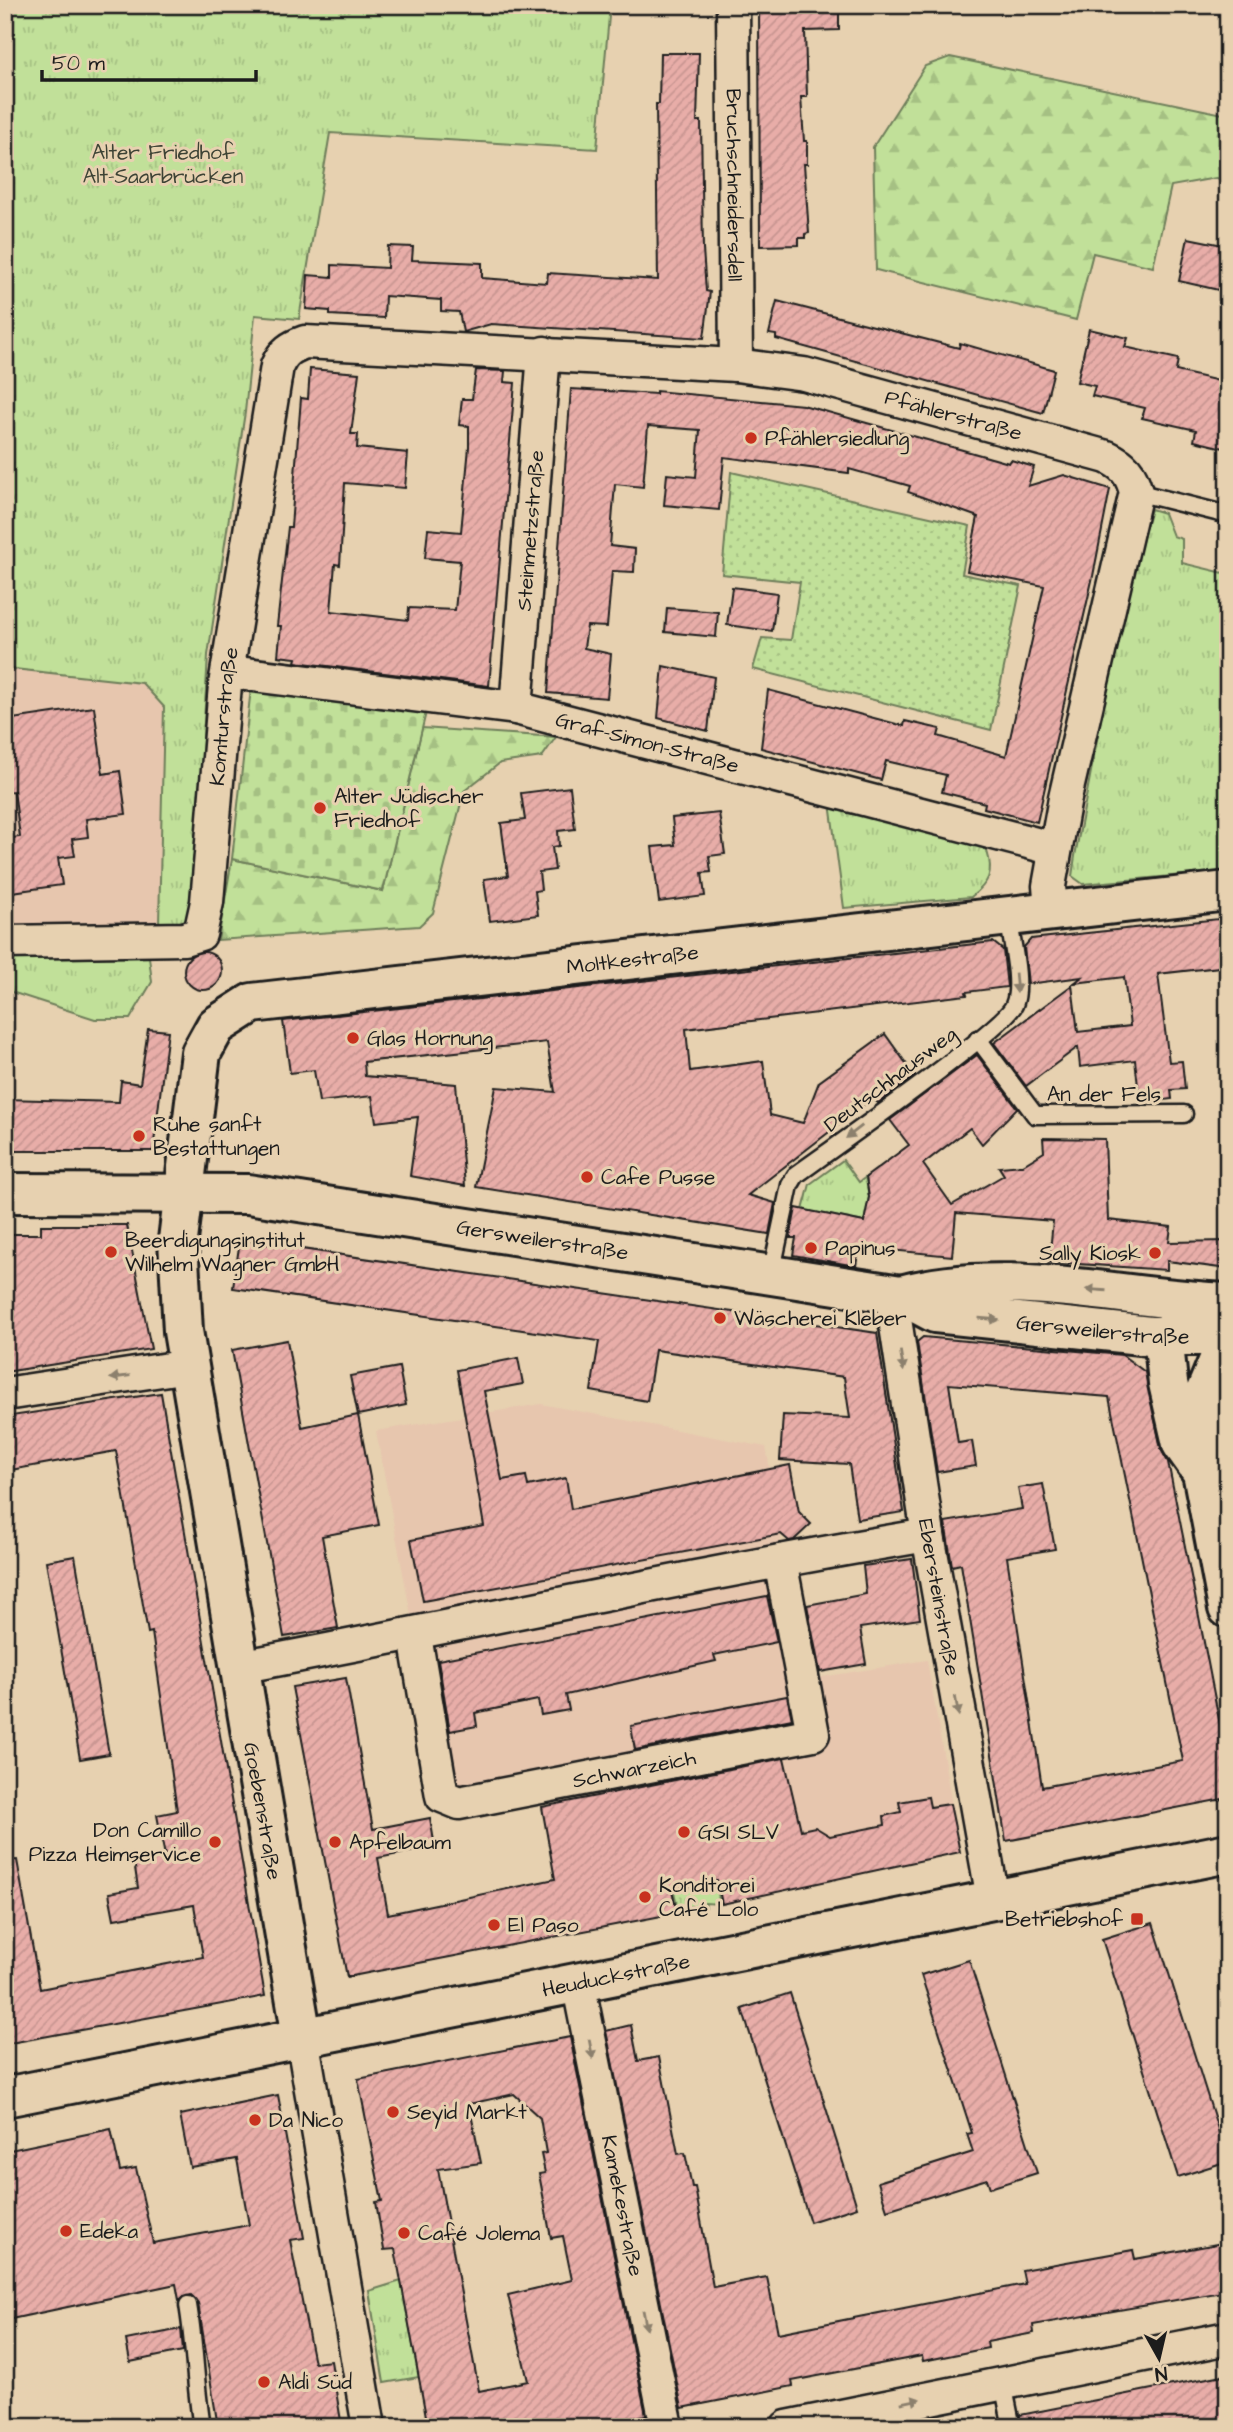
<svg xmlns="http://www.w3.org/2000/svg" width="1233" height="2432" viewBox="0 0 1233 2432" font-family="'Architects Daughter',sans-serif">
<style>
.built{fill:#e7c6ae}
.grass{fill:url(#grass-tufts);stroke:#6e7e5a;stroke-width:2}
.forest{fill:url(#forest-firs);stroke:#6e7e5a;stroke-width:2}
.cemetery{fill:url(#cemetery-stones);stroke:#6e7e5a;stroke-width:2}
.garden{fill:url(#garden-dots);stroke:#6e7e5a;stroke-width:2}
.building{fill:url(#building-hatch);stroke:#1c1c1c;stroke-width:2;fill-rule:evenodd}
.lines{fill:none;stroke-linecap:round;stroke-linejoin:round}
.service-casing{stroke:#1c1c1c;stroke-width:21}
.minor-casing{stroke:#1c1c1c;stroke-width:37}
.tertiary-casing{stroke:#1c1c1c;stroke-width:44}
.secondary-casing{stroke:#1c1c1c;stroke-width:44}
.service{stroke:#e7d1b0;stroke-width:16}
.minor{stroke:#e7d1b0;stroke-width:32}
.tertiary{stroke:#e7d1b0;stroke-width:38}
.secondary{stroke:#e7d1b0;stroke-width:38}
.oneway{fill:#8c806d}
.poi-dot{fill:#c8321e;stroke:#e7d1b0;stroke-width:2.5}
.labels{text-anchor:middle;stroke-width:6;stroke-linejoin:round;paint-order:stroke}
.park-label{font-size:21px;fill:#3d4335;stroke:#e7d1b0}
.street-label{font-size:21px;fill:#1c1c1c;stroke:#e7d1b0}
.poi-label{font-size:21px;fill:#1c1c1c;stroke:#e7d1b0;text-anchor:start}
</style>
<defs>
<pattern id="grass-tufts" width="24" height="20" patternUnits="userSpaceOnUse" patternTransform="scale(1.75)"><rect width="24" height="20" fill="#c1e099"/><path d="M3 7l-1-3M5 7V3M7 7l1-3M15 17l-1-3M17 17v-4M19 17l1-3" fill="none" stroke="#a5c083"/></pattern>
<pattern id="forest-firs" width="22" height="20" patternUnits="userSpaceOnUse" patternTransform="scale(1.75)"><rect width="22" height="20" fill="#c1e099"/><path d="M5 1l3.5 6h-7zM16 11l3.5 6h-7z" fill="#a5c083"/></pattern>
<pattern id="cemetery-stones" width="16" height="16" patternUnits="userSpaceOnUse" patternTransform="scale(1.75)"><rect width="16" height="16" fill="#c1e099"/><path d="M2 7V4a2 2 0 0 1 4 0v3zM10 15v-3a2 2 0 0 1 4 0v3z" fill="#a5c083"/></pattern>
<pattern id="garden-dots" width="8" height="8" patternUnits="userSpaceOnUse" patternTransform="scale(1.75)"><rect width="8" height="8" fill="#c1e099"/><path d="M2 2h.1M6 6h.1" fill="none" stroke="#a5c083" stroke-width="1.8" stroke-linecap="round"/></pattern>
<pattern id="building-hatch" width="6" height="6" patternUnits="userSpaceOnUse" patternTransform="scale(1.75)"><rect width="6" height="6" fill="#e8ada8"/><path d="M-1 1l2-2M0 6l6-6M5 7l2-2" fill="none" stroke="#c69490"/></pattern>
</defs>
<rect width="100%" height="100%" fill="#e7d1b0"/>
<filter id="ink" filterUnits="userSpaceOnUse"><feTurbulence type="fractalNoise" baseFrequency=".0143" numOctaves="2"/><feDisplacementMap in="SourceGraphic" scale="14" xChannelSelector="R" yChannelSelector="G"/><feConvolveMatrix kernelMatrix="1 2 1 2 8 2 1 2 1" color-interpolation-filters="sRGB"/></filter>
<g filter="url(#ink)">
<g class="built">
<path d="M5,668L142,683L164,708L159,924L5,926Z"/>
<path d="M541,1404L766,1447L781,1534L780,1561L803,1680L927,1660L960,1852L722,1904L717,1880L672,1890L646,1768L459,1803L415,1636L376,1431Z"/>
</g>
<g class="grass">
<path d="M5,5H610L597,149L330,133L299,319L255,315L245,412L208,655L192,924H159L164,707L142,683L5,668Z"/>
<path d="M1151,509L1164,513L1173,536L1182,539V563L1228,574V871L1083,884L1072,876L1075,856L1118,629Z"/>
<path d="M830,803L978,844L987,851C994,873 989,883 971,897L844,908Z"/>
<path d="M149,957L152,982L130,1019H95L5,990V958Z"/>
<path d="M843,1160L859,1182L866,1177L869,1197L864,1222L803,1210L810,1184Z"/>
<path d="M716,1882L720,1904L705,1903L706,1907L693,1910L692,1906L685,1907V1912L678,1913L674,1891Z"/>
<path d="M401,2281L419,2377L384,2383L369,2291Z"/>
</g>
<g class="forest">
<path d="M950,57L1228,115V180L1216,178L1171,186L1153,267L1093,253L1076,320L876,270L873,147L925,66Z"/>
<path d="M422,728L556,737L542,757L500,763L464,791L433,913L419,926L218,940L232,859L383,891Z"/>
</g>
<path class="cemetery" d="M251,688L427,708L383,891L232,859Z"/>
<path class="garden" d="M731,472L970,526L962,574L1021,586L991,730L753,669L762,638L791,640L800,582L722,574Z"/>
<g class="building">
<path d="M759,5H839V30L805,31L807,97H801L804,141H807V164H804L809,233L805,234V238H799V245L760,246Z"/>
<path d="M660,53H699L697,121H701L703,249L706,291L710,292L704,338L491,324L463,332L459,312L441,311V300L385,296L384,318L330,315V311L306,309L308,275L332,277V265L387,268L388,246L413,247L412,260L482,263V278L547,283L548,273L658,280L656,104H659Z"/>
<path d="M1188,238L1228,246V281L1225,280L1223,291L1179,281Z"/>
<path d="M777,301L959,348L960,343L1054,370L1043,413L776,339V335L769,334Z"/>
<path d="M1089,329L1128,338L1125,347L1178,359L1176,371L1228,383V449L1194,441L1196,430L1142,418L1145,408L1092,396L1095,386L1077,382Z"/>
<path d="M310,369L359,373L351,434H358L357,448L408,453L405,488L345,483L340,565L335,564L331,611L408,620L409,608L455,610L460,561L425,558L428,529L461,532L469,447V426L459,425L462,399H472L476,370L505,371L504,382L515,383L489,686L295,662L296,658L278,656L281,626H277L288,527H291L301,398L308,399Z"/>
<path d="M571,389L656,394V391L803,405L1009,463L1011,460L1034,467L1028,486L1064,475L1110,489L1093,576L1037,822L984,808L985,803L942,792L946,775L886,761L881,780L761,748L768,690L904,726L905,721L940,729L938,736L1006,756L1044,586L967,571L978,517L908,492L910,486L849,469V473L724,457L719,510L664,505L667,474L696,477L700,430L648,426L643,487L615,484L610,546L635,549L634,572L612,571L607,627L587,626L584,648L611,654L607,698L548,693Z"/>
<path d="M732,587L777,593L772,631L727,625Z"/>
<path d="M667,608L718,612L716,637L665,632Z"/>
<path d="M663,666L714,677L708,731L658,718Z"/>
<path d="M94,707L103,774L120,771L126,814L86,819L88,837L72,839L75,856L58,858L62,885L5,893V839L20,837L14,791L5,792V720Z"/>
<path d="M570,787L575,829L558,831L559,846L552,847L555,870L539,872L541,890L535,891L538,915L490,921L484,879L508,876L501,823L525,820L521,793Z"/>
<path d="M719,813L725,854L709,856L711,872L702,873L705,896L659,902L652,847L675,845L672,818Z"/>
<path d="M1228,918V966L1158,974L1169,1062L1182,1061L1185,1089L1171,1090L1172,1099L1140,1103L1135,1060L1080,1067L1078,1047L1026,1086L994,1043L1072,985L1078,1032L1130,1026L1124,977L1074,983L1082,977L1028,984L1024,947L1031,939Z"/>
<path d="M993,942L1003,950L1007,987L966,992L967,995L686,1029L690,1071L763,1061L770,1115L803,1123L819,1082L885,1034L915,1076L878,1103L873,1098L748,1195L775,1203L769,1234L476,1187L496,1087L555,1092L547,1042L364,1062L365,1076L456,1084L465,1186L410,1176L418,1117L376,1122L372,1096L319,1102L314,1070L290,1073L283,1021Z"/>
<circle cx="203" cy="971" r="19"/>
<path d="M148,1029L168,1031L153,1151H5V1099L119,1102L121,1081L140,1084Z"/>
<path d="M977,1055L1017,1108L982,1144L970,1128L923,1164L952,1205L1004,1175L999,1167L1023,1165L1044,1152L1043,1138L1105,1139L1108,1220L1171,1227L1169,1242L1228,1241V1269L1167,1261V1270L1049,1262L1053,1221L956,1213L952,1256L859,1247L856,1266L793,1255L796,1238H790L796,1208L864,1222L869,1197L866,1177L909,1145L890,1120Z"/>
<path d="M41,1225H127L151,1349L5,1372V1234H41Z"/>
<path d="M240,1240L877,1333L904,1512L857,1519L849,1464L780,1460L783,1415L850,1418L844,1377L655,1350L647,1401L591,1391L599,1341L233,1288Z"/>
<path d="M923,1337L1122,1355L1145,1372L1161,1449L1168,1462L1195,1596L1228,1766V1798L1006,1841L961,1564L952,1566L945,1522L1022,1509L1018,1488L1043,1484L1055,1549L1007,1557L1042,1787L1183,1761L1109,1397L949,1384L958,1443L972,1441L976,1466L937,1472L917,1342Z"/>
<path d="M287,1340L302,1427L358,1415L379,1525L322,1536L338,1628L284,1637L232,1350Z"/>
<path d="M518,1358L523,1384L484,1391L502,1480L526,1476L528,1486L566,1478L571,1509L790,1465L799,1512L811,1524L794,1540L789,1541L781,1534L423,1601L411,1540L484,1526L457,1370Z"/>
<path d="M399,1367L406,1405L358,1415L350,1376Z"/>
<path d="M161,1393L265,1996L5,2044V1861L17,1860L40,1989L203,1957L194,1905L114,1919L109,1893L138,1888L134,1861L165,1856L157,1815L177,1811L152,1632L148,1633L116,1451L5,1471V1417Z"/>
<path d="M75,1556L109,1754L80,1759L46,1561Z"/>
<path d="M912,1559L920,1619L860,1628L866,1664L820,1672L807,1605L866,1594L863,1566Z"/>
<path d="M767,1596L777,1642L714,1655L716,1661L566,1695L569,1710L541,1715L538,1700L475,1713L477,1726L450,1731L438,1660Z"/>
<path d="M346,1678L373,1829L430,1818L435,1847L378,1858L388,1914L555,1879L542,1807L784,1758L801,1830L815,1827L830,1836L885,1825L884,1816L901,1812L899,1802L928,1797L930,1807L950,1804L960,1852L722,1904L717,1880L672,1890L677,1913L347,1977L292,1687Z"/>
<path d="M787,1696L792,1719L635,1750L631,1726Z"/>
<path d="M1153,1923L1228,2161L1178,2177L1102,1939Z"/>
<path d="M969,1960L1037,2173L990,2188L987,2179L887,2210L878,2182L973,2152L967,2134L972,2133L921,1975Z"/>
<path d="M790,1993L857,2207L810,2222L742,2009Z"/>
<path d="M631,2025L638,2061L659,2057L678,2154L685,2153L692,2187H695L713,2287L767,2277L778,2333L1025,2284L1022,2270L1133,2250L1135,2259L1228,2242V2291L1033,2325L1034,2333L987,2342L988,2348L923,2361L922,2356L890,2362L792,2381L793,2386L682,2408L606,2031Z"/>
<path d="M570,2037L646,2415L588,2427H428L395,2249L384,2250L376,2202L382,2201L358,2079ZM514,2094L540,2118L546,2153L541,2154L545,2173L539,2174L551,2238L563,2236L572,2280L508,2295L528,2381L479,2391L438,2169L481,2163L469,2104Z"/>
<path d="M278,2095L304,2238L290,2240L314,2363L331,2361L342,2427H218L198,2303L191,2295L179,2300L176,2284L11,2319L5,2293V2151L111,2129L120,2171L136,2168L153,2243L249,2225L237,2159L190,2167L180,2115Z"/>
<path d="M181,2329L183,2351L130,2362L126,2340Z"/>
<path d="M1228,2374V2427H1020V2415Z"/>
</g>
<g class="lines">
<defs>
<g id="service">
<path d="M1136,492L1228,515"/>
<path d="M978,1039L1035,1115L1184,1114"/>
<path d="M771,1274L790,1185L796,1175C828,1152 1005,1028 1014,1005C1023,984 1011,939 1008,915"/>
<path d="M188,2305C195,2346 195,2386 202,2427"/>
<path d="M1003,2383L1010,2418"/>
</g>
<g id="minor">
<path id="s1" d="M733,5L736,365"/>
<path id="s2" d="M230,672L516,708L1055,849"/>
<path id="s3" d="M516,708L544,353"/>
<path id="s4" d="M5,942L184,939L200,934L207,902L225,685L277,366C283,352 291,347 305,342L736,365L804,374L1107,457C1124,465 1131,473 1136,492L1065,798L1049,886L1051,910"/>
<path id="s5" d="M891,1293L928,1535L993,1899"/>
<path d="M5,1394L188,1366"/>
<path id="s6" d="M415,1636L442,1796L459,1803L813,1734L780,1561"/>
<path d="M239,1667C469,1624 697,1573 928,1535"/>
<path id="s7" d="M578,1982L667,2427"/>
<path d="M302,2037L369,2427"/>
<path d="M787,2427L1228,2338"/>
</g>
<g id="tertiary">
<path id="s8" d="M302,2037L183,1331L178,1240L201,1053L216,1026L252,1003L1228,891"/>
<path id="s9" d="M5,2097L1228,1853"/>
</g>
<g id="secondary">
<path id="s10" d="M5,1193L248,1194L901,1295L935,1313L1150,1336H1228"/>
<path d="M901,1295C1008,1266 1120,1299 1228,1303"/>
<path d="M1182,1317L1168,1336L1165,1354L1168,1383L1182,1444L1202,1472"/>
<path d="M1228,1355L1218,1362L1205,1393L1207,1440L1202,1472L1228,1608"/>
</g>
</defs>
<use href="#service" class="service-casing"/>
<use href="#minor" class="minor-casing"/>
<use href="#tertiary" class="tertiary-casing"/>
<use href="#secondary" class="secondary-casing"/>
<use href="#service" class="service"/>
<use href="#minor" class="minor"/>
<use href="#tertiary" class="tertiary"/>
<use href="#secondary" class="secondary"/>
</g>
<defs><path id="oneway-solid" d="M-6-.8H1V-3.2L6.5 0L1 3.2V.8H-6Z" transform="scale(1.75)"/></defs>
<g class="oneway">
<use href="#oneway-solid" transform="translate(1016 983) rotate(85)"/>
<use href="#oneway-solid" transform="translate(854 1132) rotate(142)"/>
<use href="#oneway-solid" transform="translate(1096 1290) rotate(-176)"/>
<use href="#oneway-solid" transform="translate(989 1319) rotate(5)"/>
<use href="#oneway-solid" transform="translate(902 1361) rotate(81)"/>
<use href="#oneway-solid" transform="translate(120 1377) rotate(172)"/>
<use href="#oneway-solid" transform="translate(957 1706) rotate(80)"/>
<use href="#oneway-solid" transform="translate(591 2049) rotate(79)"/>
<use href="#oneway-solid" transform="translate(645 2320) rotate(79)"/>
<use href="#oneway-solid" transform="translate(911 2401) rotate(-12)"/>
</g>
</g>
<g class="poi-dot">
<circle cx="751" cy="438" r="7"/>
<circle cx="320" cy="808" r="7"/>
<circle cx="353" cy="1038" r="7"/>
<circle cx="139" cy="1136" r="7"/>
<circle cx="587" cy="1177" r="7"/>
<circle cx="811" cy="1248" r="7"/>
<circle cx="111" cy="1252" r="7"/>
<circle cx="1155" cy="1253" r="7"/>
<circle cx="720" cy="1318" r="7"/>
<circle cx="684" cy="1832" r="7"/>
<circle cx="215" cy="1842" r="7"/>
<circle cx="335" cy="1842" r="7"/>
<circle cx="645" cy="1897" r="7"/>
<rect x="1130" y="1912" width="14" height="14" rx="3.5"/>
<circle cx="494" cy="1925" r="7"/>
<circle cx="393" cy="2112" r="7"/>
<circle cx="255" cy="2120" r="7"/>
<circle cx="66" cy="2231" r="7"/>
<circle cx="404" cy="2233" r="7"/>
<circle cx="264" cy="2382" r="7"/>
</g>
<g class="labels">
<g class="park-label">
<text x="163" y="159">Alter Friedhof<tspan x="163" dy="24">Alt-Saarbrücken</tspan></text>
</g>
<g class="street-label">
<text dy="7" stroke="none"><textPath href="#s1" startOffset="180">Bruchschneidersdell</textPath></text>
<text dy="7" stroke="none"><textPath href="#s4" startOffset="1463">Pfählerstraße</textPath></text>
<text dy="7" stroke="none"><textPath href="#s3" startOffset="178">Steinmetzstraße</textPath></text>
<text dy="7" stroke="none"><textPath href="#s4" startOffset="415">Komturstraße</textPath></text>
<text dy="7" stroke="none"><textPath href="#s2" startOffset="424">Graf-Simon-Straße</textPath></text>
<text dy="7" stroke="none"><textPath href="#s8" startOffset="1452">Moltkestraße</textPath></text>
<text transform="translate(890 1079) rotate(-37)" y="7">Deutschhausweg</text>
<text x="1104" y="1101">An der Fels</text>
<text dy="7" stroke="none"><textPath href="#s10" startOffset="541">Gersweilerstraße</textPath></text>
<text dy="7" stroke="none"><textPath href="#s10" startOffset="1111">Gersweilerstraße</textPath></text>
<text dy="7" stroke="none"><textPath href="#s5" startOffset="308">Ebersteinstraße</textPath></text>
<text dy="7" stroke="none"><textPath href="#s6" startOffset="359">Schwarzeich</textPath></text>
<text transform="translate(263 1811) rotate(80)" y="7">Goebenstraße</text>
<text dy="7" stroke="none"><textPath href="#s9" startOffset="623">Heuduckstraße</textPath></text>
<text dy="7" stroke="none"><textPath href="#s7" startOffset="228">Kamekestraße</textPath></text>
</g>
<g class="poi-label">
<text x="765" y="445">Pfählersiedlung</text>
<text x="334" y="803">Alter Jüdischer<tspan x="334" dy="24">Friedhof</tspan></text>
<text x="367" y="1045">Glas Hornung</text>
<text x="153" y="1131">Ruhe sanft<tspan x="153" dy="24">Bestattungen</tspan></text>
<text x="601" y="1184">Cafe Pusse</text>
<text x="125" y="1247">Beerdigungsinstitut<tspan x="125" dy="24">Wilhelm Wagner GmbH</tspan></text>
<text x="825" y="1255">Papinus</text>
<text x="1141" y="1260" text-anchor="end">Sally Kiosk</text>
<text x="734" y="1325">Wäscherei Kleber</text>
<text x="201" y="1837" text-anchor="end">Don Camillo<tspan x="201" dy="24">Pizza Heimservice</tspan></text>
<text x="698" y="1839">GSI SLV</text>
<text x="349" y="1849">Apfelbaum</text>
<text x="659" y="1892">Konditorei<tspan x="659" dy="24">Café Lolo</tspan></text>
<text x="1123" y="1926" text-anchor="end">Betriebshof</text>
<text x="508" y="1932">El Paso</text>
<text x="407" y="2119">Seyid Markt</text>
<text x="269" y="2127">Da Nico</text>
<text x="80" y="2238">Edeka</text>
<text x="418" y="2240">Café Jolema</text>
<text x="278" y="2389">Aldi Süd</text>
</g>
</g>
<rect width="1233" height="2432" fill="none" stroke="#e7d1b0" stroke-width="28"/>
<rect x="14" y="14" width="1205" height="2404" fill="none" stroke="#1c1c1c" stroke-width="2.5" filter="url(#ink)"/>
<g transform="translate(1159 2358) rotate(172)" stroke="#e7d1b0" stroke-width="5" paint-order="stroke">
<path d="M0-5L12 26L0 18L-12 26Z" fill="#1c1c1c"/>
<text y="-10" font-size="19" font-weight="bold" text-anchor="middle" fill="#1c1c1c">N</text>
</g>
<path d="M42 70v10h214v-10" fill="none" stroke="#1c1c1c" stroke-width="3.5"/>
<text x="52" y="70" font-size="21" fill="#1c1c1c" stroke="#e7d1b0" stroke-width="5" paint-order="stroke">50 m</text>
</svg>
